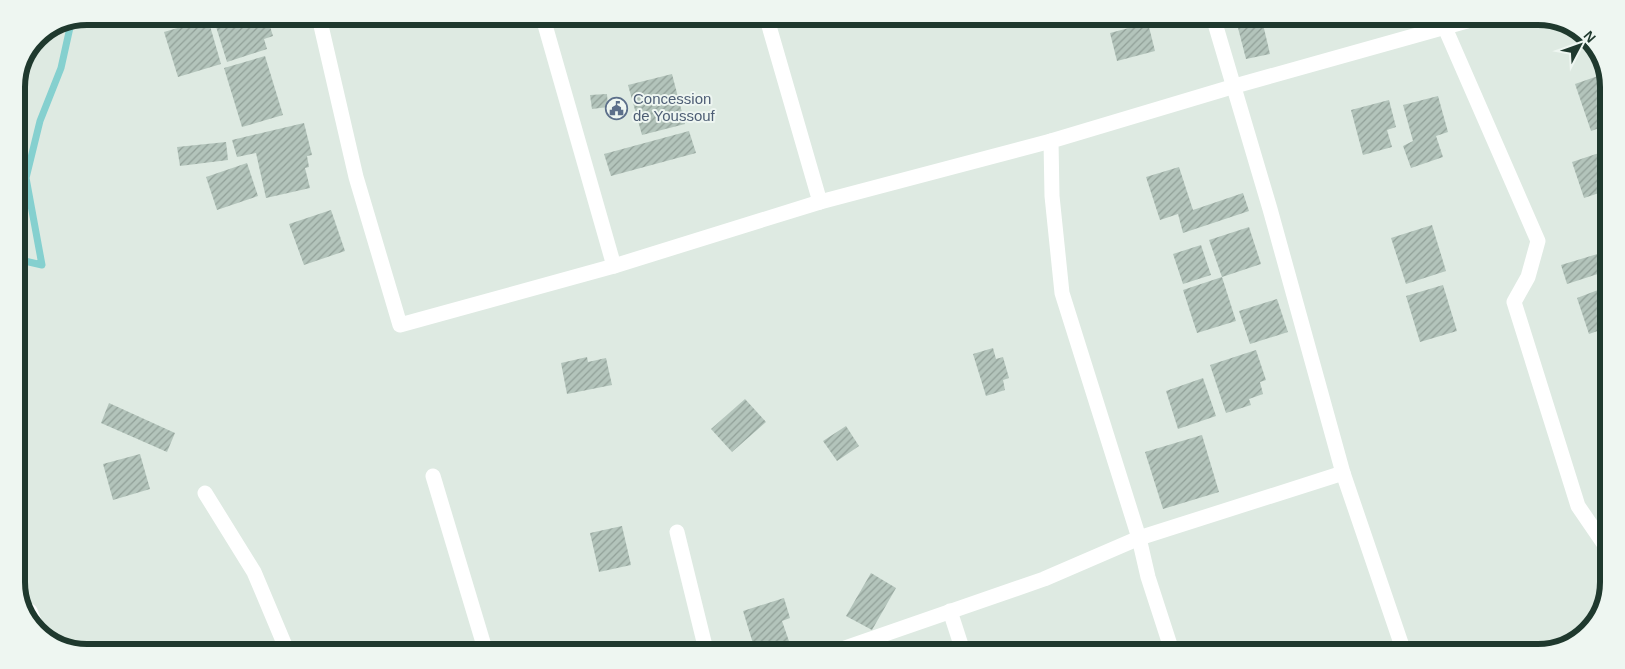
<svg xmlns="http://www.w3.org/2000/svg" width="1625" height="669" viewBox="0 0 1625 669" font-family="Arial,sans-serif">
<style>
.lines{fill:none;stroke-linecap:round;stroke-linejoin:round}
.stream{stroke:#85d0cf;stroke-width:7}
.building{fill:url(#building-hatch)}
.minor{stroke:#fff;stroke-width:15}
.labels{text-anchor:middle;stroke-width:4;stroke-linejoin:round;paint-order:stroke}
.service-label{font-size:15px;fill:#4e5e75;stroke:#eef6f1;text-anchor:start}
.rim{fill:none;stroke:#1f392e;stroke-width:6}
</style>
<defs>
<pattern id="building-hatch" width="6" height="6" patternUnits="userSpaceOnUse" patternTransform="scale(1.25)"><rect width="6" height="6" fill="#b3c4bb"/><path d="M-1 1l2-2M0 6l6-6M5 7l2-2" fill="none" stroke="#91a098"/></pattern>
</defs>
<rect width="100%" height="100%" fill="#deeae2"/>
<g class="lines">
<path class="stream" d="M16,259L42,265L26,178L40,121L61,68L71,23"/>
</g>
<g class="building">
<path d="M213,17H267L273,36L264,39L267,49L227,62Z"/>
<path d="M208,19L221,64L178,77L164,32Z"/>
<path d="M1102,20H1120L1104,25Z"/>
<path d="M1236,20H1262L1270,54L1246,59Z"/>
<path d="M1148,23L1155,51L1117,61L1110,33Z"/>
<path d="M265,56L283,115L242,127L224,68Z"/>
<path d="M672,74L685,124L642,135L628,85Z"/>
<path d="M1598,76L1608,107V125L1591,131L1575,84Z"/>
<path d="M607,94L608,107L592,109L590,95Z"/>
<path d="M1438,96L1448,132L1436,136L1443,157L1411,168L1403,146L1413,141L1403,105Z"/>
<path d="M1389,100L1396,127L1387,130L1392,147L1363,155L1351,110Z"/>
<path d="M304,123L312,155L307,156L309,167L305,168L310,188L266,198L256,153L237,157L232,140Z"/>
<path d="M689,131L696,153L611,176L604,154Z"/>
<path d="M226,142L228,160L180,166L177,147Z"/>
<path d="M1608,150V190L1584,198L1572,162Z"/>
<path d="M247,163L258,196L217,210L206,177Z"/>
<path d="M1179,167L1193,210L1243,193L1249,211L1183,233L1178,214L1160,220L1146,177Z"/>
<path d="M331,210L345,251L304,265L289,224Z"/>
<path d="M1432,225L1446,271L1406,284L1391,238Z"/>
<path d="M1249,227L1261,264L1222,277L1209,240Z"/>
<path d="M1201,245L1211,275L1183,284L1173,254Z"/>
<path d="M1604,252L1607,262V271L1567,284L1561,265Z"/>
<path d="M1222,277L1236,321L1197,333L1183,290Z"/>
<path d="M1443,285L1457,331L1420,342L1406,296Z"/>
<path d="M1598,290L1601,299L1606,297V328L1589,334L1577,298Z"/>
<path d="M1277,299L1288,332L1250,344L1239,311Z"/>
<path d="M993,348L996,359L1003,357L1009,378L1003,380L1005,390L986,396L973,354Z"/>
<path d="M1256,350L1266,380L1260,382L1263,394L1249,399L1251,405L1226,413L1210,365Z"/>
<path d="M587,357L588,362L606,358L612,385L567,394L561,363Z"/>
<path d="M1203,378L1216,416L1178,429L1166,391Z"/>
<path d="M745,399L766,422L732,452L711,429Z"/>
<path d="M109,403L175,433L167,452L101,423Z"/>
<path d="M846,426L859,446L837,461L823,441Z"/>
<path d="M1202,435L1219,492L1163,509L1145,452Z"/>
<path d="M140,454L150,489L113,500L103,464Z"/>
<path d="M622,526L631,565L599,572L590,533Z"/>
<path d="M871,573L896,588L872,630L846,616Z"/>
<path d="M784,598L790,618L782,621L791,647L780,650H755L743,611Z"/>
</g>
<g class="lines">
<g class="minor">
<path d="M319,17L356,177L400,325L614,266L820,202"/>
<path d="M543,18L614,266"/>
<path d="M767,19L820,202L1051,141"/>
<path d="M1214,20L1270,209L1343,473L1404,652"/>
<path d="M1442,21L1538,241L1528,277L1514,302L1578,506L1604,544"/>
<path d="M433,476L485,649"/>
<path d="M205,493L254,572L286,648"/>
<path d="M677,532L706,650"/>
<path d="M30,611L37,629"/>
<path d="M950,611L963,651"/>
<path d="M839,650L1044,579L1139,538L1062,293L1052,196L1051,141L1235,86L1467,21"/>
<path d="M1172,651L1148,577L1139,538L1343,473"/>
</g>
</g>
<defs>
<symbol id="civic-ring" viewBox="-11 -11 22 22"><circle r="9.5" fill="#eef6f1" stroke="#5c6f8a" stroke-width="1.5"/><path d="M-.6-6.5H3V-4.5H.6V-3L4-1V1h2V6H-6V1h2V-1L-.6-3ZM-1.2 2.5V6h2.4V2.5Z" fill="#5c6f8a"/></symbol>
</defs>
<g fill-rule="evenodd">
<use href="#civic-ring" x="604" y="96" width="25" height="25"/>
</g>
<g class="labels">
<g class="service-label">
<text x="633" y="104">Concession<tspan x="633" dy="17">de Youssouf</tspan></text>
</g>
</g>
<path d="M0 0H1625V669H0ZM87 25H1538A62 62 0 0 1 1600 87V582A62 62 0 0 1 1538 644H87A62 62 0 0 1 25 582V87A62 62 0 0 1 87 25Z" fill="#eef6f1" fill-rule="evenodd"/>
<path class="rim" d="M87 25H1538A62 62 0 0 1 1600 87V582A62 62 0 0 1 1538 644H87A62 62 0 0 1 25 582V87A62 62 0 0 1 87 25Z"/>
<g transform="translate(1580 45) rotate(49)" stroke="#eef6f1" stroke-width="4" paint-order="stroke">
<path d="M0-4L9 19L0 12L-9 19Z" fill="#1f392e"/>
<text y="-8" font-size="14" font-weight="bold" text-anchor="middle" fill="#1f392e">N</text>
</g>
</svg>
